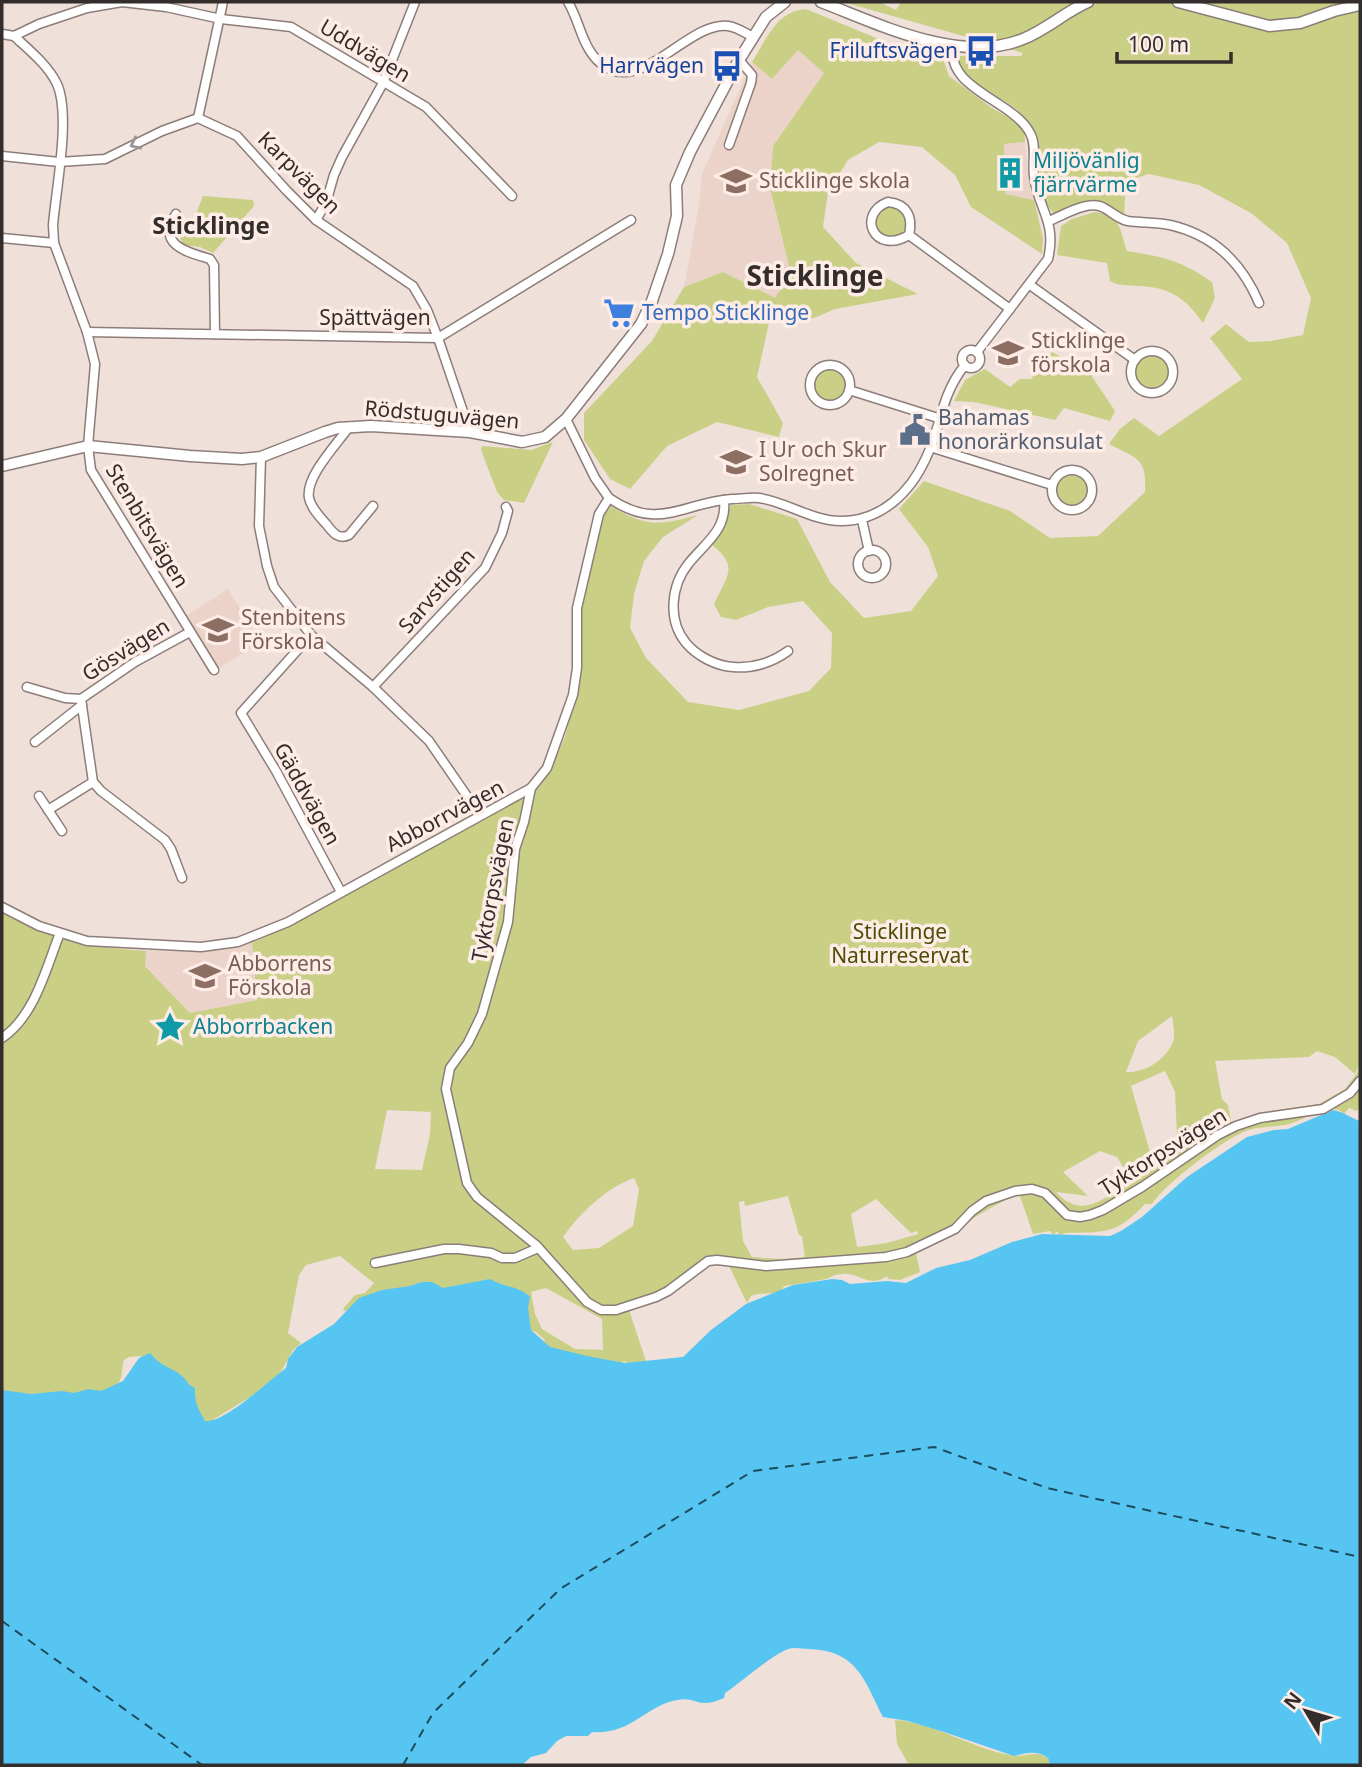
<svg xmlns="http://www.w3.org/2000/svg" width="1362" height="1767" viewBox="0 0 1362 1767" font-family="'Noto Sans',sans-serif">
<style>
.built{fill:#ebd3ca}
.green{fill:#c9d086;fill-rule:evenodd}
.water{fill:#57c5f1}
.lines{fill:none;stroke-linecap:round;stroke-linejoin:round}
.ferry{stroke:#1d4b5e;stroke-width:2;stroke-dasharray:9 7;stroke-linecap:butt}
.minor-casing{stroke:#8c7d78;stroke-width:11}
.tertiary-casing{stroke:#8c7d78;stroke-width:13}
.minor{stroke:#fff;stroke-width:8}
.tertiary{stroke:#fff;stroke-width:10}
.oneway{stroke:#999695}
.labels{text-anchor:middle;stroke-width:7;stroke-linejoin:round;paint-order:stroke}
.street-label{font-size:21px;fill:#332d2b;stroke:#feede7}
.transit-label{font-size:21px;fill:#164399;stroke:#feede7;text-anchor:end}
.culture-label{font-size:21px;fill:#0d838f;stroke:#feede7;text-anchor:start}
.education-label{font-size:21px;fill:#785e54;stroke:#feede7;text-anchor:start}
.shop-label{font-size:21px;fill:#366cbe;stroke:#feede7;text-anchor:start}
.service-label{font-size:21px;fill:#4e5e75;stroke:#feede7;text-anchor:start}
.park-label{font-size:21px;fill:#4b4f06;stroke:#feede7}
.quarter-label{font-size:24px;font-weight:bold;fill:#332d2b;stroke:#feede7}
.district-label{font-size:28px;font-weight:bold;fill:#332d2b;stroke:#feede7}
</style>
<rect width="100%" height="100%" fill="#f0e0da"/>
<g class="built">
<path d="M798,50L824,73L773,146L770,188L791,274L775,299L723,272L684,287L699,205L702,174L752,62L772,79Z"/>
<path d="M1025,142L1029,184L1034,200L1005,195L1004,144Z"/>
<path d="M228,589L261,642L218,669L186,616Z"/>
<path d="M252,943L257,1000L190,1013L131,950L200,952Z"/>
</g>
<g class="green">
<path d="M843,2H879L896,10L901,2H1360V1064L1355,1074L1335,1057L1317,1051L1309,1057L1215,1061L1222,1099L1228,1105L1232,1126L1257,1113L1319,1104L1345,1089L1360,1069V1108L1357,1111L1349,1108L1344,1114C1332,1100 1305,1120 1289,1124C1277,1127 1264,1126 1252,1129C1228,1135 1166,1183 1152,1204H1145C1116,1235 1105,1232 1065,1233L1059,1236V1233L1056,1232L1054,1235L1050,1231L1033,1234L1019,1193C983,1210 951,1234 916,1253L920,1272L900,1280L888,1279L887,1276C869,1289 859,1272 842,1274C836,1274 831,1277 826,1279C811,1282 797,1284 784,1286L781,1291C771,1295 761,1292 751,1296L747,1303L729,1266L707,1265L673,1291L628,1307L647,1364H628L624,1361L618,1365L550,1349L544,1342L545,1340L536,1332L528,1330L520,1304L344,1311L343,1309L355,1295L365,1293L374,1283L340,1256L306,1265L299,1275L288,1333L301,1343L293,1350L282,1370L270,1385L214,1419L209,1427L141,1356L129,1357L124,1360C121,1370 124,1382 112,1389C92,1401 27,1395 2,1395V913C55,938 88,947 146,951L145,966L190,1013L257,1000L252,943L294,924L534,791L550,771L565,737L576,696L581,604L603,516L611,506C647,528 660,525 698,515L663,537L644,561L634,594L630,628L646,658L688,702L739,710L809,691L831,668L832,633L803,601L768,607L736,620L721,617L714,604C727,575 740,567 711,544L723,527L731,505L749,504L797,519L830,582L864,618L911,611L938,576L928,547L899,509L924,481L1010,511L1050,538L1098,536L1145,492C1147,457 1137,459 1109,444L1120,429L1134,418L1159,436L1242,379L1210,338L1226,324L1249,342L1271,341L1303,335L1311,298L1287,243L1251,213L1199,185L1149,174L1126,181L1124,217L1106,205L1054,214C1032,188 1046,157 1034,131C1020,98 973,94 958,63L959,56H1021L1023,53ZM1172,1016C1173,1024 1176,1037 1172,1044C1164,1061 1144,1073 1126,1072L1138,1041ZM1165,1071L1175,1092L1177,1136L1150,1152L1131,1086ZM387,1110L431,1112L430,1134L422,1170L375,1169ZM1100,1151L1117,1157L1125,1170L1122,1187C1099,1203 1079,1217 1056,1192L1088,1196L1063,1172ZM634,1178L639,1189L633,1226L599,1248L573,1250L563,1237C580,1213 606,1188 634,1178ZM788,1196L799,1235L802,1236L805,1257L782,1259L752,1257L743,1241L739,1202L744,1201L745,1206ZM876,1199L911,1233L917,1231L918,1234L887,1243L857,1247L851,1214ZM546,1288L602,1319L603,1350L575,1349L542,1329L535,1314L531,1292Z"/>
<path d="M806,9L898,47L942,56L949,76L992,108L1013,120L1024,131L1025,142L1004,144L1005,194L1034,200L1043,238L1042,254L971,207L955,175L922,147L879,142L848,160L828,192L823,227L856,263L918,294L835,309L814,318L769,323L757,377L783,423L779,437L717,422L667,446L630,489L610,479L584,440V413L652,341L684,287L723,272L775,298L791,274L770,188L773,146L824,73L798,50L772,79L752,62C767,39 776,11 806,9Z"/>
<path d="M203,196L253,200L254,206L213,253L200,247L183,245L177,229L192,224Z"/>
<circle cx="891" cy="222" r="16"/>
<path d="M1095,212C1123,217 1119,229 1127,251C1164,257 1180,260 1212,282L1215,298L1203,323C1185,297 1169,287 1137,286C1127,285 1118,286 1110,281L1107,263L1057,255L1061,226L1072,219Z"/>
<path d="M1052,352L1089,372L1115,411L1110,421L1064,408L1055,420L974,402L954,401L965,380L985,369L1010,387L1020,379H1031L1034,375V367L1044,364Z"/>
<circle cx="1152" cy="372" r="17"/>
<circle cx="830" cy="385" r="16"/>
<path d="M553,442L524,503L504,500L497,492L481,450L482,446L531,450Z"/>
<circle cx="1072" cy="491" r="16"/>
<path d="M895,1720C936,1723 972,1749 1011,1755C1025,1758 1035,1749 1048,1758L1050,1765H909L897,1744Z"/>
</g>
<path class="water" d="M1333,1110C1345,1112 1350,1118 1360,1121V1765H1050L1048,1758C1037,1750 1026,1753 1014,1756L944,1732L908,1721L883,1717C864,1680 858,1651 809,1649C802,1649 795,1647 788,1649C770,1656 742,1682 725,1693L724,1698C697,1710 697,1696 677,1700C645,1706 631,1735 592,1732L588,1736H566L557,1741L546,1753L531,1757L522,1765H2V1390L31,1394L62,1391L74,1393L89,1389L101,1391L123,1381L139,1358L150,1353C162,1368 173,1367 183,1377C188,1381 187,1385 195,1388C194,1402 199,1410 205,1421C225,1423 268,1381 286,1368L288,1359L297,1347L334,1324L359,1298L382,1290L410,1286L422,1282H432L443,1288L490,1279C503,1287 519,1286 530,1297L528,1308L531,1330L550,1347L587,1356L625,1363L683,1357L711,1330L746,1304L793,1285L832,1279L842,1280L850,1284L887,1281L906,1283L936,1268L970,1260L1012,1242L1042,1234L1110,1236L1121,1231L1142,1217L1187,1177L1247,1137L1274,1130L1288,1129Z"/>
<g class="lines">
<g class="ferry">
<path d="M2,1621L202,1765"/>
<path d="M403,1765L433,1713L560,1589L753,1471L934,1447L1047,1488L1360,1557"/>
</g>
<defs>
<g id="minor">
<path d="M568,2C579,20 582,45 597,60C638,102 686,21 728,26C737,27 745,33 753,37"/>
<path d="M2,34L14,36L39,24L87,8L122,2L166,7L221,19L291,27L426,107L512,196"/>
<path d="M14,36C29,50 48,65 57,84C71,115 56,189 53,225L54,243L87,332L95,364L88,446L91,470L214,670"/>
<path d="M954,45C943,88 1013,100 1030,133C1037,145 1032,163 1034,176C1038,209 1057,221 1048,259L977,352"/>
<path d="M198,118L223,2"/>
<path d="M729,145L751,83L752,75L739,60"/>
<path d="M2,156L59,162L105,159L162,131L198,118L237,136L287,191L316,220L413,286L427,310L438,338L470,432"/>
<path d="M888,202C908,204 913,218 909,235C874,256 856,214 888,202Z"/>
<path d="M176,214C156,245 187,252 210,259L214,265L215,334"/>
<path d="M316,220L326,203L334,175L342,157L383,83L415,2"/>
<path d="M1049,221C1064,215 1089,199 1104,208C1112,212 1118,219 1128,221C1142,223 1156,222 1170,225C1214,235 1242,263 1259,303"/>
<path d="M909,235L1010,309"/>
<path d="M2,238L54,243"/>
<path d="M1030,285L1135,360"/>
<path d="M87,332L438,338L631,220"/>
<circle cx="971" cy="359" r="9"/>
<circle cx="1152" cy="372" r="21"/>
<circle cx="830" cy="385" r="20"/>
<path d="M849,390L938,418"/>
<path d="M349,427C337,444 305,477 309,498C311,508 320,517 327,525C333,533 339,540 349,535L373,506"/>
<path d="M930,447L1052,485"/>
<path d="M261,457L259,526L267,566L274,587L311,635L373,687L429,741L480,815"/>
<circle cx="1072" cy="490" r="20"/>
<path d="M609,498C659,532 681,503 732,499C740,499 750,497 759,498C787,502 812,521 841,521C881,521 910,493 926,458C942,425 940,396 965,365"/>
<path d="M724,500C727,530 706,542 689,563C671,585 667,620 686,643C697,656 716,666 733,667C753,669 773,662 788,651"/>
<path d="M862,520L869,551"/>
<circle cx="872" cy="564" r="14"/>
<path d="M311,635L241,713L276,771L341,892"/>
<path d="M27,687L65,698L81,699"/>
<path d="M373,687L485,568L502,533L508,511L506,507"/>
<path d="M35,742L82,705"/>
<path d="M531,788L524,822L515,849L508,922L482,1014L468,1043L450,1068L446,1089L467,1183L477,1197L536,1245L587,1302L601,1310H616L656,1297L668,1291L708,1261L717,1260L766,1266L886,1257L907,1252L955,1229L972,1211L986,1201L1015,1191L1032,1189L1045,1193L1067,1215L1080,1217L1090,1215L1103,1210L1142,1187L1218,1135L1236,1126L1260,1118L1323,1109L1350,1093L1360,1081"/>
<path d="M39,796L62,831"/>
<path d="M48,810L93,782"/>
<path d="M182,878L171,849L165,840L101,791L93,782L81,699L135,662L190,632"/>
<path d="M2,907L39,926L87,941L201,947L238,942L288,922L531,788L547,768L573,695L577,668V608L599,514L609,498L595,478L566,419"/>
<path d="M2,1038C35,1016 46,968 60,933"/>
<path d="M375,1263L444,1249H459L491,1253L502,1258H515L538,1248"/>
</g>
<g id="tertiary">
<path d="M821,2C879,24 960,65 1023,39C1046,30 1065,12 1088,2"/>
<path d="M1178,2L1269,26L1300,23L1334,11L1360,5"/>
<path d="M2,466L88,446L190,456L242,459L261,457L325,432L338,428L371,426L470,432L522,442L545,437L566,419L641,324L652,301L668,254L677,216L676,185L690,152L739,60L766,17L785,2"/>
</g>
</defs>
<use href="#minor" class="minor-casing"/>
<use href="#tertiary" class="tertiary-casing"/>
<use href="#minor" class="minor"/>
<use href="#tertiary" class="tertiary"/>
</g>
<defs><path id="oneway-chevron" d="M-2-3.5L2.5 0L-2 3.5" fill="none" stroke-width="1.6" stroke-linecap="round" stroke-linejoin="round" transform="scale(1.75)"/></defs>
<use class="oneway" href="#oneway-chevron" transform="translate(135 144) rotate(155)"/>
<defs>
<symbol id="bus-bare" viewBox="-9 -9 18 18"><path d="M-5-6H5V4H4V6H2V4H-2V6H-4V4H-5ZM-3.5-4V0h7V-4ZM-3.5 1.2v1.5H-2V1.2ZM2 1.2v1.5H3.5V1.2Z" fill="#1a4fb4" stroke="#feede7" stroke-width="2.5" paint-order="stroke"/></symbol>
<symbol id="building-bare" viewBox="-9 -9 18 18"><path d="M-4-6H4V6H1V3H-1V6H-4ZM-2.5-4.3h1.7v1.8h-1.7ZM.8-4.3h1.7v1.8H.8ZM-2.5-1h1.7V.8h-1.7ZM.8-1h1.7V.8H.8Z" fill="#0f9aa8" stroke="#feede7" stroke-width="2.5" paint-order="stroke"/></symbol>
<symbol id="school-bare" viewBox="-9 -9 18 18"><path d="M0-5L7-2L0 1L-7-2ZM-4 1L0 2.5L4 1V4Q0 6-4 4Z" fill="#8d6e63" stroke="#feede7" stroke-width="2.5" paint-order="stroke"/></symbol>
<symbol id="supermarket-bare" viewBox="-9 -9 18 18"><path d="M-6-5.5h2.5l.6 2H6L4.5 2H-2.5L-4.4-4H-6ZM-1.5 3.2a1.3 1.3 0 1 0 .1 0ZM3 3.2a1.3 1.3 0 1 0 .1 0Z" fill="#3f7fe0" stroke="#feede7" stroke-width="2.5" paint-order="stroke"/></symbol>
<symbol id="civic-bare" viewBox="-9 -9 18 18"><path d="M-.6-6.5H3V-4.5H.6V-3L4-1V1h2V6H-6V1h2V-1L-.6-3ZM-1.2 2.5V6h2.4V2.5Z" fill="#5c6f8a" stroke="#feede7" stroke-width="2.5" paint-order="stroke"/></symbol>
<symbol id="sight-bare" viewBox="-9 -9 18 18"><path d="M0-6L1.8-2.2L6-1.7L2.9 1.2L3.7 5.4L0 3.3L-3.7 5.4L-2.9 1.2L-6-1.7L-1.8-2.2Z" fill="#0f9aa8" stroke="#feede7" stroke-width="2.5" paint-order="stroke"/></symbol>
</defs>
<g fill-rule="evenodd">
<use href="#bus-bare" x="959" y="29" width="44" height="44"/>
<use href="#bus-bare" x="705" y="44" width="44" height="44"/>
<use href="#building-bare" x="988" y="151" width="44" height="44"/>
<use href="#school-bare" x="714" y="159" width="44" height="44"/>
<use href="#supermarket-bare" x="597" y="291" width="44" height="44"/>
<use href="#school-bare" x="986" y="331" width="44" height="44"/>
<use href="#civic-bare" x="893" y="408" width="44" height="44"/>
<use href="#school-bare" x="714" y="440" width="44" height="44"/>
<use href="#school-bare" x="196" y="608" width="44" height="44"/>
<use href="#school-bare" x="183" y="954" width="44" height="44"/>
<use href="#sight-bare" x="148" y="1005" width="44" height="44"/>
</g>
<g class="labels">
<g class="street-label">
<text transform="translate(365 51) rotate(31)" y="7">Uddvägen</text>
<text transform="translate(299 173) rotate(45)" y="7">Karpvägen</text>
<text x="375" y="325">Spättvägen</text>
<text transform="translate(442 415) rotate(5)" y="7">Rödstuguvägen</text>
<text transform="translate(147 526) rotate(59)" y="7">Stenbitsvägen</text>
<text transform="translate(437 591) rotate(-49)" y="7">Sarvstigen</text>
<text transform="translate(126 650) rotate(-32)" y="7">Gösvägen</text>
<text transform="translate(307 794) rotate(61)" y="7">Gäddvägen</text>
<text transform="translate(445 816) rotate(-28)" y="7">Abborrvägen</text>
<text transform="translate(493 890) rotate(-79)" y="7">Tyktorpsvägen</text>
<text transform="translate(1163 1152) rotate(-32)" y="7">Tyktorpsvägen</text>
</g>
<g class="transit-label">
<text x="958" y="58">Friluftsvägen</text>
<text x="704" y="73">Harrvägen</text>
</g>
<g class="culture-label">
<text x="1033" y="168">Miljövänlig<tspan x="1033" dy="24">fjärrvärme</tspan></text>
<text x="193" y="1034">Abborrbacken</text>
</g>
<g class="education-label">
<text x="759" y="188">Sticklinge skola</text>
<text x="1031" y="348">Sticklinge<tspan x="1031" dy="24">förskola</tspan></text>
<text x="759" y="457">I Ur och Skur<tspan x="759" dy="24">Solregnet</tspan></text>
<text x="241" y="625">Stenbitens<tspan x="241" dy="24">Förskola</tspan></text>
<text x="228" y="971">Abborrens<tspan x="228" dy="24">Förskola</tspan></text>
</g>
<g class="shop-label">
<text x="642" y="320">Tempo Sticklinge</text>
</g>
<g class="service-label">
<text x="938" y="425">Bahamas<tspan x="938" dy="24">honorärkonsulat</tspan></text>
</g>
<g class="park-label">
<text x="900" y="939">Sticklinge<tspan x="900" dy="24">Naturreservat</tspan></text>
</g>
<g class="quarter-label">
<text x="211" y="234">Sticklinge</text>
</g>
<g class="district-label">
<text x="815" y="286">Sticklinge</text>
</g>
</g>
<rect width="1362" height="1767" fill="none" stroke="#332d2b" stroke-width="7"/>
<g transform="translate(1306 1711) rotate(308)" stroke="#feede7" stroke-width="5" paint-order="stroke">
<path d="M0-5L12 26L0 18L-12 26Z" fill="#332d2b"/>
<text y="-10" font-size="19" font-weight="bold" text-anchor="middle" fill="#332d2b">N</text>
</g>
<path d="M1117 52v10h114v-10" fill="none" stroke="#332d2b" stroke-width="3.5"/>
<text x="1128" y="52" font-size="21" fill="#332d2b" stroke="#feede7" stroke-width="5" paint-order="stroke">100 m</text>
</svg>
